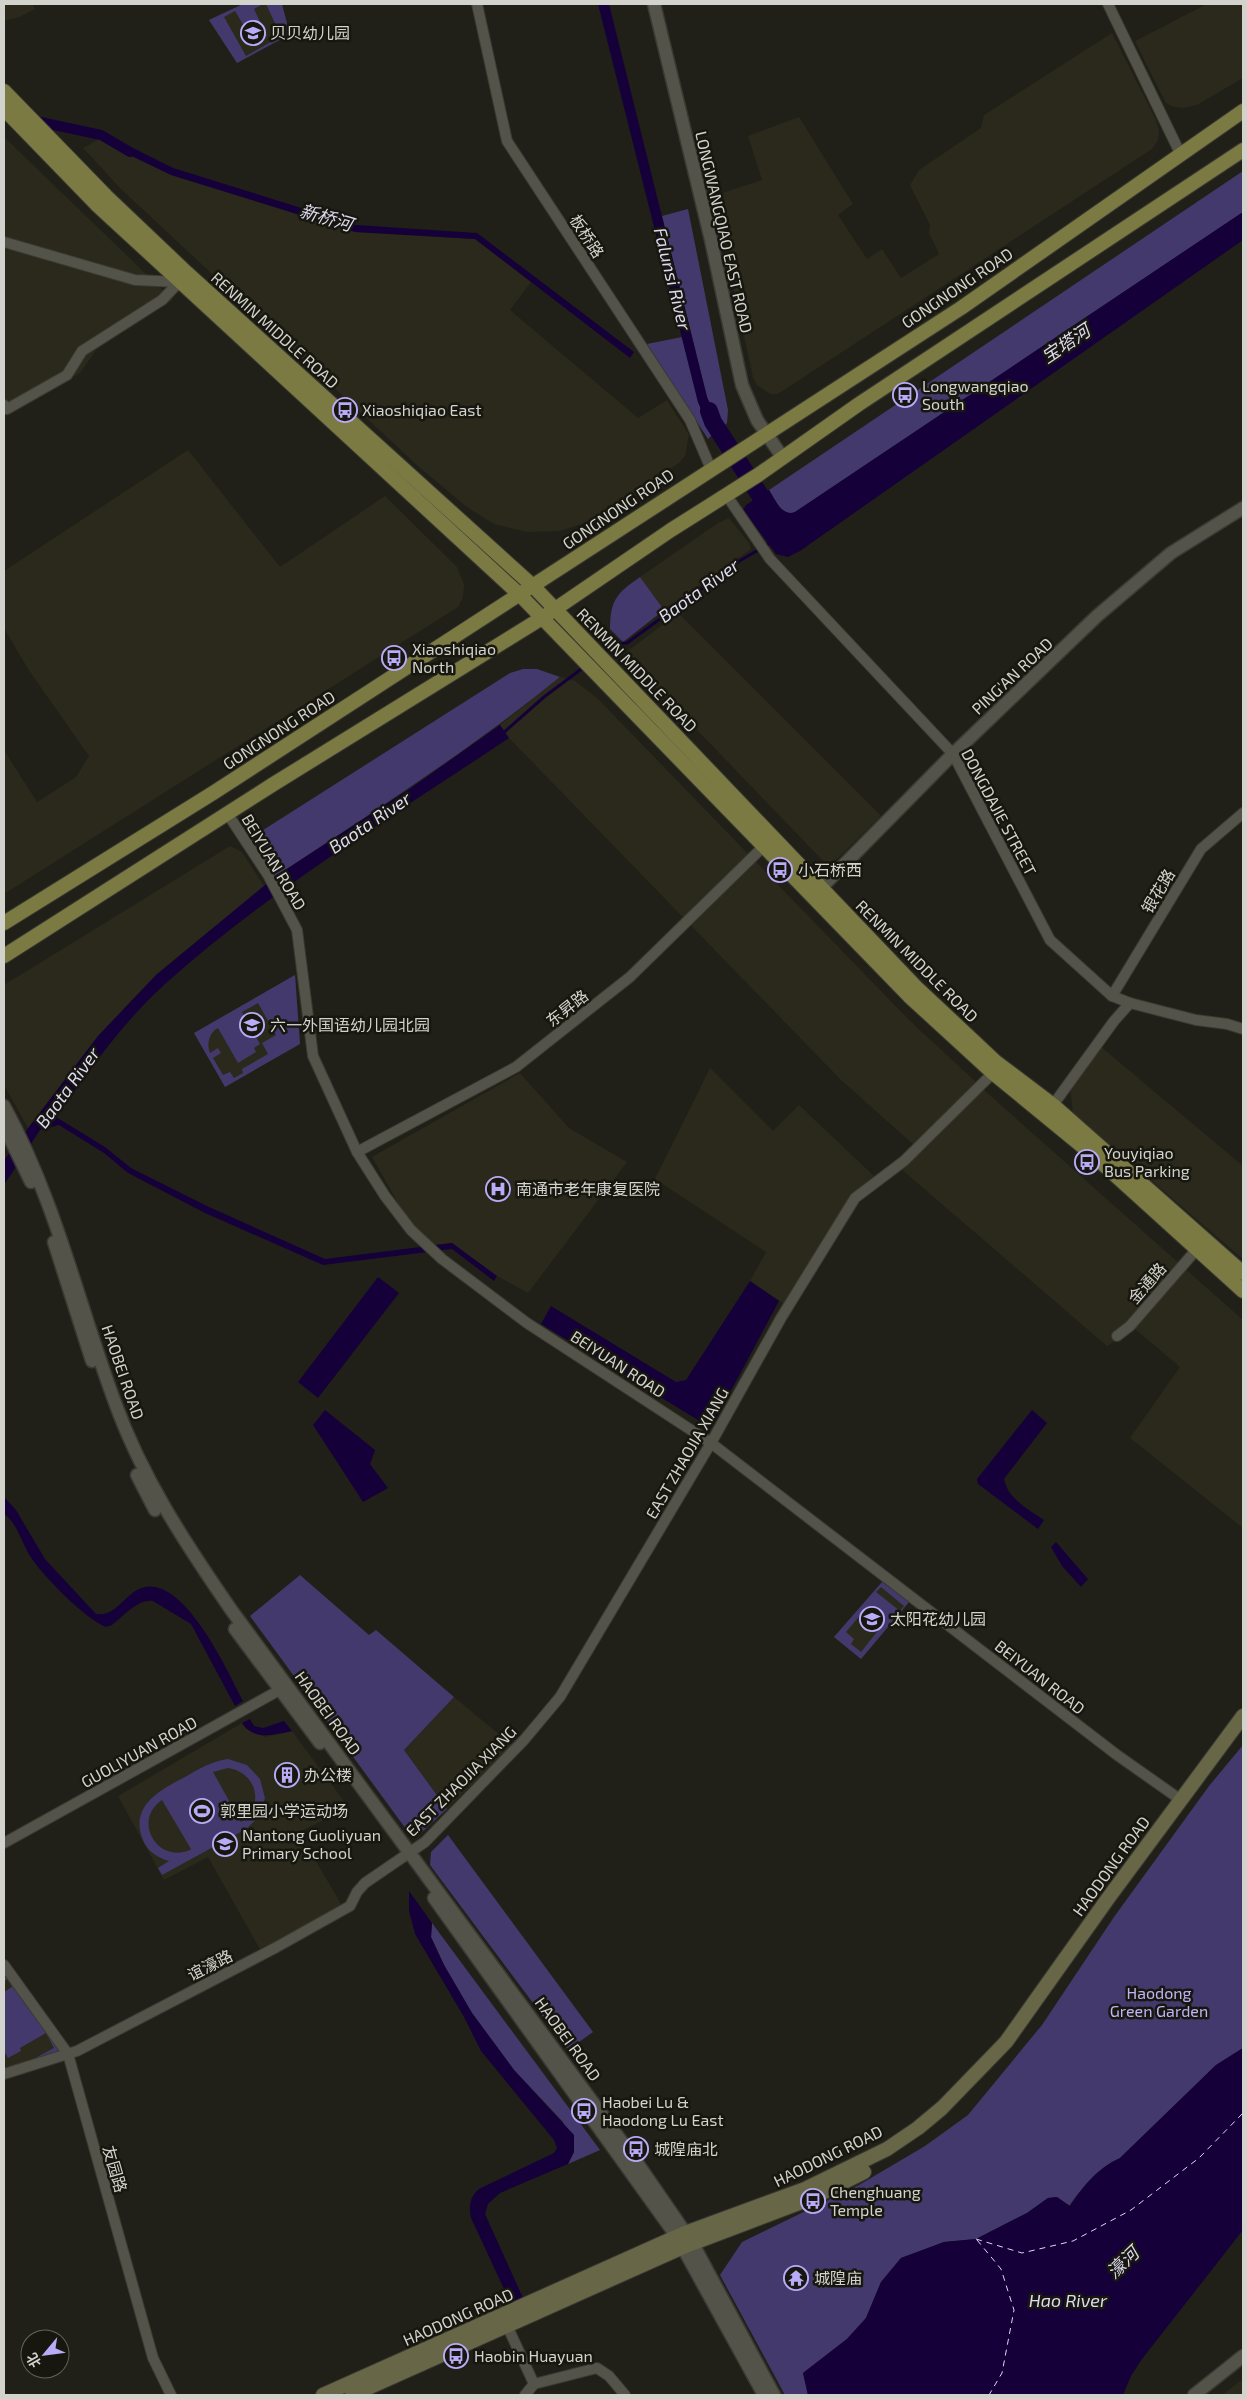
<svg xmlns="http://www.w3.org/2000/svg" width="1247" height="2399" viewBox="0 0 1247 2399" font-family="'Exo 2','Noto Sans SC',sans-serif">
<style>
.built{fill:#2a291c}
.green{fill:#44396c;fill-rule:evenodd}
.water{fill:#150039}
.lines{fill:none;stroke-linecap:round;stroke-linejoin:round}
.stream{stroke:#150039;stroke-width:3}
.canal{stroke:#150039;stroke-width:10}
.river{stroke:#150039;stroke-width:18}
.ferry{stroke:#dddaf1;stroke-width:1;stroke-dasharray:6 5;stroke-linecap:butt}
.minor-casing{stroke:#3a3a34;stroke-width:12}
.tertiary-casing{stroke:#3a3a34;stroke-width:15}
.secondary-casing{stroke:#3a3a34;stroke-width:16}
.primary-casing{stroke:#3a3a34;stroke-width:16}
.minor{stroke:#535349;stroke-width:10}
.tertiary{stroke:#535349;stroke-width:12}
.secondary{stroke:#676646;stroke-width:14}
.primary{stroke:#7c7a43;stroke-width:14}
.labels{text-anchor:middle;stroke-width:5;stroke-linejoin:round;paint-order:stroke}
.poi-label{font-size:16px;fill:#d3d3ce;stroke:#17170f;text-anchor:start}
.street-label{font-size:16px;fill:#d3d3ce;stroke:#17170f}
.park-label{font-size:16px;fill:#c0b4f8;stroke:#17170f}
.water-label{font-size:18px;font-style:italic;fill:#dddaf1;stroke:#17170f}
</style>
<rect width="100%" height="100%" fill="#202018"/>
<g class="built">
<path d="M4,4H32L35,9L19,17L4,21Z"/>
<path d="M243,4H282L289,31L287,36L237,63L209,20Z"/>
<path d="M1207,4H1243V78L1197,105L1184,108L1174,107L1166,103L1135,41Z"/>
<path d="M1112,33L1156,120L1159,130L1158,140L1152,149L778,394H770L757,385L753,377L713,196L762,180L748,136L799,117L853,204L838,215L867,259L882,249L901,278L939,254L929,233L930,225L910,185L919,170L981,128L984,115Z"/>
<path d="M108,134L121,142L118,148L171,175L355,232L475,239L531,282L510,310L638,418L667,400L689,435L685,456L679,463L590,521L560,531L527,532L494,524L467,507L419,467L121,189L83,148Z"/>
<path d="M4,137L173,300L97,349L80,373L4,416Z"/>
<path d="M188,450L280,567L385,496L457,567L464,585L463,597L458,607L4,894V750L37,802L76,777L89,756L28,669L4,628V571Z"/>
<path d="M729,518L749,543L751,549L664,610L640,577L718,523Z"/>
<path d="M678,613L881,816L829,867L624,654Z"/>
<path d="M560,677L575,681L597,698L911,1022L975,1081L976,1085L914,1145L841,1080L509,738L500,725Z"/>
<path d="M230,846L242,852L264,886L156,975L98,1036L28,1128L4,1085V985Z"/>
<path d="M295,975L300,1044L225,1087L194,1033Z"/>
<path d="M1100,1046L1243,1166V1259L1073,1113L1070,1087Z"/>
<path d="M710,1068L773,1131L799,1105L874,1176L851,1194L786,1305L750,1281L766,1252L655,1179Z"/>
<path d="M520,1073L569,1128L627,1162L528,1293L497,1276L452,1243L432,1245L406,1217L372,1157Z"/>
<path d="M984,1090L1243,1320V1528L1130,1438L1180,1367L1135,1329L1107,1346L901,1169Z"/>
<path d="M882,1582L909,1602L861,1659L834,1637Z"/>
<path d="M454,1697L512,1745L447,1809L404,1750Z"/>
<path d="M242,1723L246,1729L266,1737L292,1731L349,1808L299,1832L341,1904L261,1951L208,1857L164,1880L118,1796Z"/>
<path d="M7,1974L59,2050L4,2075V1976Z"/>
<path d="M1243,2379V2395H1222Z"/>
</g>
<g class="green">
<path d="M243,4H263L254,9L267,36H257L254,43L235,11L224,17L246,56L281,36L266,4H282L289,31L287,36L237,63L209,20Z"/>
<path d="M1243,171V212L795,512C782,517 776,501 769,490Z"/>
<path d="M688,209L728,410L727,423L721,430L707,397L662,216Z"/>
<path d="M682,337L698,402L712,435L708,439L647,344Z"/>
<path d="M640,577L664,610L623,642L610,629C610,600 617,593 640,577Z"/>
<path d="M523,669H537L560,677C470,750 373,812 276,876C270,865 250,844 260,832L510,673Z"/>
<path d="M295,975L300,1044L225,1087L194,1033ZM258,1003L276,1035L262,1043L268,1054L242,1069L243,1073L234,1078L230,1072L223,1075L213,1058L221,1053L218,1048L210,1053C206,1043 210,1032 218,1028L238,1063L256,1052L254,1048L260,1044L242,1012Z"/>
<path d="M300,1575L369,1635L376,1630L454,1697L404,1750L447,1809L421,1833L411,1832L406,1829L250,1616Z"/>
<path d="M882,1582L909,1602L861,1659L834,1637ZM881,1587L904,1606L900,1611L876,1592ZM862,1613L880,1628L861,1652L851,1644L854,1639L846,1632Z"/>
<path d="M1243,1745V2048L1216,2065L1120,2158C1097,2168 1083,2187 1069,2206L1057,2197L1048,2198L1027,2213L976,2239L944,2242L901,2258L881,2282L866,2318L847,2339L803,2373L808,2395H785L720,2275L742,2242L859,2185L925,2146L968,2115L1042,2025L1114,1917L1209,1786Z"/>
<path d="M228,1759L247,1765L260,1779L265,1798L259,1817L246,1829L162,1875L158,1868L169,1861C158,1858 147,1851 143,1840C129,1806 160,1790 185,1777C199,1769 212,1761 228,1759ZM228,1768C256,1772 266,1805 241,1822L213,1772ZM162,1800L191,1849L190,1850C157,1864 132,1820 162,1800Z"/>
<path d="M448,1835L593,2032L568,2050L430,1865L431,1852Z"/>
<path d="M432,1923L600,2150L568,2164L574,2152L563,2122L514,2070L472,2013L444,1965L431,1937Z"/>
<path d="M7,1974L59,2050L64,2058L11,2071L54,2048L46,2033L20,2048L21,2051L8,2058L4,2051V1992L12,1987L8,1979L4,1981V1976Z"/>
</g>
<g class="water">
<path d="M598,4H609L707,397L721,430L712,435L698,402Z"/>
<path d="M121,142L173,168L356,225L477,233L634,352L630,358L475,239L355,232L171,175L117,149Z"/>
<path d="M1243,212V240L800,551L788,557L776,554L743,510L746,505L769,490C776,501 782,517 795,512Z"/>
<path d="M500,725L509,738C394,815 267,892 164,985C122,1023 89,1071 56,1117L105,1147L131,1168L209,1207L325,1259L452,1243L497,1276L494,1281L452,1249L323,1265L205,1213L128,1173L104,1153L59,1125L40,1130L4,1185V1160L98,1036L156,975L276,876L411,788Z"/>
<path d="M378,1277L399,1293L318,1398L298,1382Z"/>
<path d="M750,1281L779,1301L711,1428L541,1324L551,1306L676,1382L686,1380Z"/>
<path d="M325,1410L375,1450L370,1464L388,1488L363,1502L313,1425Z"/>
<path d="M1032,1410L1047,1423L1004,1479C1008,1499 1028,1509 1044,1520L1038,1529L978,1484L977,1479Z"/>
<path d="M4,1497L16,1510L45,1559L96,1614C118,1617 125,1591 145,1587C186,1579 228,1672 243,1701L235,1706L191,1624L153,1601C139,1598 122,1617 112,1625L106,1627C85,1619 42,1575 30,1556C21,1542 18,1524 4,1514Z"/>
<path d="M1056,1542L1088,1579L1081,1587L1062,1566L1051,1547Z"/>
<path d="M250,1719L254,1726L263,1728L284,1721L292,1731C274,1735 254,1741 242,1723Z"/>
<path d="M409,1891L432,1923L431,1937L444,1965L472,2013L514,2070L574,2135V2152L568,2164L500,2193L488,2204L485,2214L523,2298L511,2304L471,2218C469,2206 469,2198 479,2189L554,2153L557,2148L554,2140L481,2051L464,2017L415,1934L409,1911Z"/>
<path d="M1243,2048V2230L1142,2359L1131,2376L1123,2395H808L803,2373L847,2339L866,2318L881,2282L901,2258L944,2242L976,2239L1027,2213L1048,2198L1057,2197L1070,2206C1083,2186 1098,2168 1120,2158L1216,2065Z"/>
</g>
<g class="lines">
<g class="stream">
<path d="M603,653L615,644L627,643L741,560L772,542"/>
<path d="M502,734L544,697L584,667"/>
</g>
<path class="canal" d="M31,120L101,135L130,152"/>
<path class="river" d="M709,411L713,422L772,514"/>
<g class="ferry">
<path d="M976,2239L1022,2253L1073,2241L1131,2210L1199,2158L1243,2113"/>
<path d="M977,2240L1001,2269L1014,2310L1002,2373L989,2395"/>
</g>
<defs>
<g id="minor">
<path d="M477,4L507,141L690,420L711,469"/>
<path d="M1108,4L1180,153"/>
<path d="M4,242L135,280L179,282"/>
<path d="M4,405L7,409L67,375L82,351L162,300L183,278"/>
<path d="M727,496L770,559L953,754L1050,940L1112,996L1130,1003L1196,1020L1227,1024L1243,1029"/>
<path d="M227,813L268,875L297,930L313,1056L357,1152L385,1196L411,1230L442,1259L527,1323L711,1443L1117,1755L1181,1800"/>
<path d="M1112,996L1201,849L1243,813"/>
<path d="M1053,1105L1114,1021L1130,1003"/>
<path d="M357,1152L516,1067L630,977L765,845"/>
<path d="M1117,1336L1130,1326L1197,1249"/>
<path d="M4,1843L285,1687"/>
<path d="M4,1965L68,2054L153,2358L171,2395"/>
<path d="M4,2074L77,2051L275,1948L350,1906L357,1892L365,1883L425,1842L524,1740L560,1697L711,1443L781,1318L855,1198L904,1161L993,1073"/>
<path d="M504,2319L534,2384L525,2395"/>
<path d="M534,2384L597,2368L609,2376L625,2395"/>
</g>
<g id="tertiary">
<path d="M654,4L711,240L742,385L757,420L783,458"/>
<path d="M820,889L953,754L1097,616L1171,553L1243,508"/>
<path d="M4,1106C55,1199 78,1302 114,1400C142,1478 185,1543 232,1611L633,2157L693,2244L774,2395"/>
<path d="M4,1126L31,1182"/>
<path d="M54,1242L92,1361"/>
<path d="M137,1475L155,1510"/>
<path d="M235,1629L320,1743"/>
<path d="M434,1898L677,2237L764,2395"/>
<path d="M1194,2395L1243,2356"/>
</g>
<g id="secondary">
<path d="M323,2395L685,2233L805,2189L887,2149L918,2128L942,2108L1006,2042L1109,1897L1243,1716"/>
<path d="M352,2395L683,2247L812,2198L864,2172"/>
</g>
<g id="primary">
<path d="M4,91L106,196L187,273L534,587L916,987L996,1062L1053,1105L1243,1273"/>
<path d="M4,109L96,204L520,595L909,996L993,1073L1093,1155L1243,1291"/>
<path d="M4,923L213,793L961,308L1243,111"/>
<path d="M4,956L272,785L542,618L671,530L758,475L859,404L1243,150"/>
</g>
</defs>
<use href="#minor" class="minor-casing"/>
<use href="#tertiary" class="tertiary-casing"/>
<use href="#secondary" class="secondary-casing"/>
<use href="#primary" class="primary-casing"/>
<use href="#minor" class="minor"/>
<use href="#tertiary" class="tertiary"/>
<use href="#secondary" class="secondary"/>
<use href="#primary" class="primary"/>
</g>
<defs>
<symbol id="school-ring" viewBox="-11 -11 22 22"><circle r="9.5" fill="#17170f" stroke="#b9abf7" stroke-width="1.5"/><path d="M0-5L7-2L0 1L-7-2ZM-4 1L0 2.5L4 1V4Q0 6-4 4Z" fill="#b9abf7"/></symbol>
<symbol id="bus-ring" viewBox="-11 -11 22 22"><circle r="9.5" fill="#17170f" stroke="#b9abf7" stroke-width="1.5"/><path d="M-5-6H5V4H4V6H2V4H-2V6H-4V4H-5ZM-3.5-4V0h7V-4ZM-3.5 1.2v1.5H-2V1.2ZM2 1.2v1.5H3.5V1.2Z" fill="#b9abf7"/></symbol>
<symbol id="hospital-ring" viewBox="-11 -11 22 22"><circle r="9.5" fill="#17170f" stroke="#b9abf7" stroke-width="1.5"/><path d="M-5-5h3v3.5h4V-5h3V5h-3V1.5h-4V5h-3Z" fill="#b9abf7"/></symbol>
<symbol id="building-ring" viewBox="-11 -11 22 22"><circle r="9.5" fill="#17170f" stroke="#b9abf7" stroke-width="1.5"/><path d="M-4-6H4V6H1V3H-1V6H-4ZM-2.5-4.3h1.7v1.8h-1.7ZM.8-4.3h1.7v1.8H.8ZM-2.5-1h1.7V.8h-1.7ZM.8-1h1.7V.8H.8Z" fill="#b9abf7"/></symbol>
<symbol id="stadium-ring" viewBox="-11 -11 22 22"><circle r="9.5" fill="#17170f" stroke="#b9abf7" stroke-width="1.5"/><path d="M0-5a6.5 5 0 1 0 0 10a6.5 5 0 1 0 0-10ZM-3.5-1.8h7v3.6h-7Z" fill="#b9abf7"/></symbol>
<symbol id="temple-ring" viewBox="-11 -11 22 22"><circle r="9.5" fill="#17170f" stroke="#b9abf7" stroke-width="1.5"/><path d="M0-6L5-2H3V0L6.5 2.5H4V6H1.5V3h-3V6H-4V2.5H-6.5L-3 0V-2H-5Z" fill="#b9abf7"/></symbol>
</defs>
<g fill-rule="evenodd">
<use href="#school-ring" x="239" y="19" width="28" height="28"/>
<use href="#bus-ring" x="891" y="381" width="28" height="28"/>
<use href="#bus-ring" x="331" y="396" width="28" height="28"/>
<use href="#bus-ring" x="380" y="644" width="28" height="28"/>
<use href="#bus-ring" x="766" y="856" width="28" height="28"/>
<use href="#school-ring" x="238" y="1011" width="28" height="28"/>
<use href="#bus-ring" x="1073" y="1148" width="28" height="28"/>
<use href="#hospital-ring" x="484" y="1175" width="28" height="28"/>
<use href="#school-ring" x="858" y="1605" width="28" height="28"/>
<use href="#building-ring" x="273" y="1761" width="28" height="28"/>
<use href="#stadium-ring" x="188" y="1797" width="28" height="28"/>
<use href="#school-ring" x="211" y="1830" width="28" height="28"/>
<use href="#bus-ring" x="570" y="2097" width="28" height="28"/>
<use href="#bus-ring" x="622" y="2135" width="28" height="28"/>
<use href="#bus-ring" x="799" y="2187" width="28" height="28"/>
<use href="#temple-ring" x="782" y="2264" width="28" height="28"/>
<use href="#bus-ring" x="442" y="2342" width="28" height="28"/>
</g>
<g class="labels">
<g class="poi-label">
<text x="270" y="39">贝贝幼儿园</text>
<text x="922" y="392">Longwangqiao<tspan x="922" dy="18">South</tspan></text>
<text x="362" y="416">Xiaoshiqiao East</text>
<text x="412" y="655">Xiaoshiqiao<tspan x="412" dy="18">North</tspan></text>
<text x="798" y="876">小石桥西</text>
<text x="270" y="1031">六一外国语幼儿园北园</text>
<text x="1104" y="1159">Youyiqiao<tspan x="1104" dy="18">Bus Parking</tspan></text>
<text x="516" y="1195">南通市老年康复医院</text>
<text x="890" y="1625">太阳花幼儿园</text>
<text x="304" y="1781">办公楼</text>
<text x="220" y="1817">郭里园小学运动场</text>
<text x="242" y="1841">Nantong Guoliyuan<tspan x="242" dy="18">Primary School</tspan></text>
<text x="602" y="2108">Haobei Lu &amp;<tspan x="602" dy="18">Haodong Lu East</tspan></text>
<text x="654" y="2155">城隍庙北</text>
<text x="830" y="2198">Chenghuang<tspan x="830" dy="18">Temple</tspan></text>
<text x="814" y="2284">城隍庙</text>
<text x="474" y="2362">Haobin Huayuan</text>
</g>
<g class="street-label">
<text transform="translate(724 232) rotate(77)" y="6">LONGWANGQIAO EAST ROAD</text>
<text transform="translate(587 236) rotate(57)" y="6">板桥路</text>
<text transform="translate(957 288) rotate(-34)" y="6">GONGNONG ROAD</text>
<text transform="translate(275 330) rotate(42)" y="6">RENMIN MIDDLE ROAD</text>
<text transform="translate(618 509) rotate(-34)" y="6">GONGNONG ROAD</text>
<text transform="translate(637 670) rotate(46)" y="6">RENMIN MIDDLE ROAD</text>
<text transform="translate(1012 676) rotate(-43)" y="6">PING'AN ROAD</text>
<text transform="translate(279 730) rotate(-33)" y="6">GONGNONG ROAD</text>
<text transform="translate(999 812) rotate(62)" y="6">DONGDAJIE STREET</text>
<text transform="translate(274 862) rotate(59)" y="6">BEIYUAN ROAD</text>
<text transform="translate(1158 891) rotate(-59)" y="6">银花路</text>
<text transform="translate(917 961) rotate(45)" y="6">RENMIN MIDDLE ROAD</text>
<text transform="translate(567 1008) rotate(-38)" y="6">东昇路</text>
<text transform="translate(1147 1283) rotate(-49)" y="6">金通路</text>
<text transform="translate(618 1364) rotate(33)" y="6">BEIYUAN ROAD</text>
<text transform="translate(123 1372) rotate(71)" y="6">HAOBEI ROAD</text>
<text transform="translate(687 1453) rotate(-60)" y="6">EAST ZHAOJIA XIANG</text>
<text transform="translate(1040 1677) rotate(38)" y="6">BEIYUAN ROAD</text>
<text transform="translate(328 1713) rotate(54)" y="6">HAOBEI ROAD</text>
<text transform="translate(139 1752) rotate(-29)" y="6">GUOLIYUAN ROAD</text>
<text transform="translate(461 1781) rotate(-45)" y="6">EAST ZHAOJIA XIANG</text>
<text transform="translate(1111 1866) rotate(-54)" y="6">HAODONG ROAD</text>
<text transform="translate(210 1965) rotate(-27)" y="6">谊濠路</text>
<text transform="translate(568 2039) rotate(54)" y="6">HAOBEI ROAD</text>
<text transform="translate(828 2156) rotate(-26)" y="6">HAODONG ROAD</text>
<text transform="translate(115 2169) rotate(74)" y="6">友园路</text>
<text transform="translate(458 2317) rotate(-24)" y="6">HAODONG ROAD</text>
</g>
<g class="park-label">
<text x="1159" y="1999">Haodong<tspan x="1159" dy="18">Green Garden</tspan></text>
</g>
<g class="water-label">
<text transform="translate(326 218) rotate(16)" y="6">新桥河</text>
<text transform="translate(672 279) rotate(76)" y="6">Falunsi River</text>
<text transform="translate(1066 344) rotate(-34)" y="6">宝塔河</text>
<text transform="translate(699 591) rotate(-36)" y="6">Baota River</text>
<text transform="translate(370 823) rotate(-34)" y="6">Baota River</text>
<text transform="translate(68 1088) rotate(-54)" y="6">Baota River</text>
<text transform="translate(1123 2263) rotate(-44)" y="6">濠河</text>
<text x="1068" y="2307">Hao River</text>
</g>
</g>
<rect width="1247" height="2399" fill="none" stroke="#d3d3ce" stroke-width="10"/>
<g transform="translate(45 2354) rotate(241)"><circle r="24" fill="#17170f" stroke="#62625b"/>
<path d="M0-4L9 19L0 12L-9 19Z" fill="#b9abf7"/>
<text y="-8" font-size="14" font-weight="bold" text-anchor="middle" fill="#d3d3ce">北</text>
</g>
</svg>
